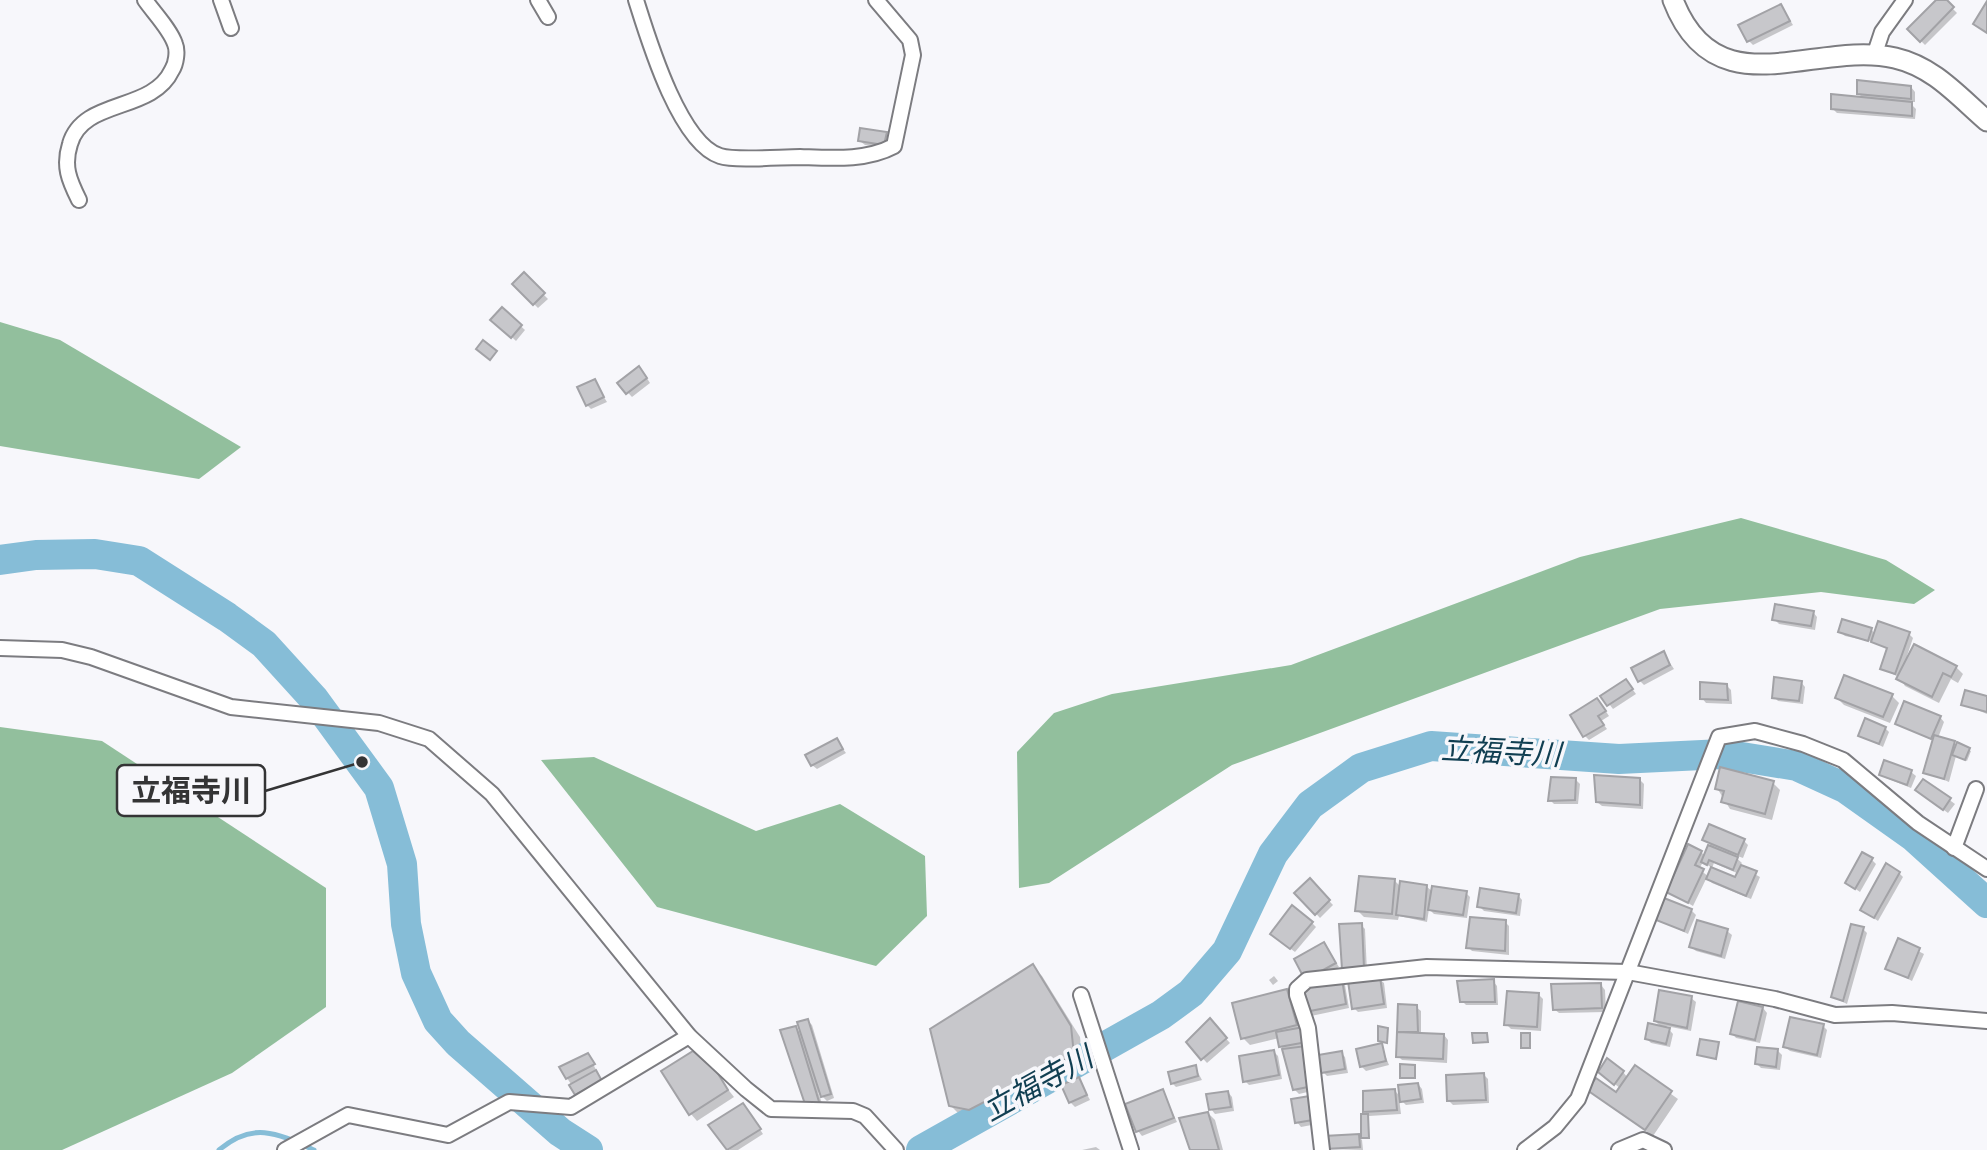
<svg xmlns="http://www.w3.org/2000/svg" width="1987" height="1150" viewBox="0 0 1987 1150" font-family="Jost,'Noto Sans JP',sans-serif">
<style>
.forest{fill:#92bf9d}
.shadow{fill:#0003;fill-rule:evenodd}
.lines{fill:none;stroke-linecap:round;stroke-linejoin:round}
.stream{stroke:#86bdd7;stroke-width:5}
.river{stroke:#86bdd7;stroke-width:30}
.building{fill:#c7c7cb;stroke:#a2a2a6;stroke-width:2}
.minor-casing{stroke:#7c7c80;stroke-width:18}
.secondary-casing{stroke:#7c7c80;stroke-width:23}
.minor{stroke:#fff;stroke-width:14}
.secondary{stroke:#fff;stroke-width:19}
.labels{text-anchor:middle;stroke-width:7;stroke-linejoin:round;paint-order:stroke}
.water-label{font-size:30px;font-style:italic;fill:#113f52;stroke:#f7f7fb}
.leader{fill:none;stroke:#343435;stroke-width:2.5}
.callout-dot{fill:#343435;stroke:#f7f7fb;stroke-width:2.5}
.callout{fill:#f7f7fb;stroke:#343435;stroke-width:2.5}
.callout-label{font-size:30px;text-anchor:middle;font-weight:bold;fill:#343435}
</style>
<rect width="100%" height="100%" fill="#f7f7fb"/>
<g class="forest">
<path d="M0,322L60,340L241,447L199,479L0,446Z"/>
<path d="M1741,518L1886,560L1935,590L1914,604L1821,592L1660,609L1232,765L1049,883L1019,888L1017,752L1054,713L1112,694L1291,665L1580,557Z"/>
<path d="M0,727L102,741L326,888V1007L232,1073L62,1150H0Z"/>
<path d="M594,757L756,831L840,804L925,856L927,916L876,966L657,907L541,760Z"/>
</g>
<g class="shadow">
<path d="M1939,0H1944L1957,13L1925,45L1909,29Z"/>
<path d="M1781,6L1793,25L1753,45L1749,41Z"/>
<path d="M1911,87L1915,92V102H1909L1916,109L1915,119L1837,113L1832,108L1864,99L1858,93Z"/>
<path d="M886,133L890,138L888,148L865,145L860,141Z"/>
<path d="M524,275L548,299L538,308L514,284Z"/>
<path d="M502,309L525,330L516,341L493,319Z"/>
<path d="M643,372L650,383L632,397L619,383Z"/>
<path d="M594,381L607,402L591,409L587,405Z"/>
<path d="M1813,612L1817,617L1815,630L1779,624L1774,619Z"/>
<path d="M1871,629L1875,634H1909L1913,638L1907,656L1956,667L1963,674L1958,683L1951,679L1939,703L1905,686L1899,677L1882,669L1889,650L1873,642L1845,636L1840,632Z"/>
<path d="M1664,654L1674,669L1644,685L1640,681Z"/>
<path d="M1801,682L1805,687L1803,704L1778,701L1774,697Z"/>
<path d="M1630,686L1636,694L1613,709L1603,696Z"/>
<path d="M1727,686L1731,690L1732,704L1706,703L1702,698Z"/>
<path d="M1892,696L1899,703L1890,723L1844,705L1837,698Z"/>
<path d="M1987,698V714L1963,704Z"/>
<path d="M1601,704L1609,716L1601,721L1607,729L1589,740L1585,736Z"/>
<path d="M1940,717L1944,722L1938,738L1971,751L1967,761L1956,756L1949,782L1925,772L1934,741L1897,724Z"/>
<path d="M1885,728L1889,732L1883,747L1860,735Z"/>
<path d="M837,741L846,753L817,769L812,765Z"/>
<path d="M1886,762L1911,772L1916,776L1911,788L1886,778L1881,774Z"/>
<path d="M1575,779L1580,784L1578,804H1554L1550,800Z"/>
<path d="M1640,780L1644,784L1643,809L1602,806L1597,802Z"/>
<path d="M1924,781L1955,804L1948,813L1922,794Z"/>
<path d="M1773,783L1780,790L1772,820L1730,809L1717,788Z"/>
<path d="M1704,839L1744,841L1748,845L1743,858L1732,854L1742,863L1740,866L1760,877L1751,899L1712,883L1707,877L1693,906L1668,891L1701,852L1705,856L1710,844ZM1703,862L1712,868L1714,863L1739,874L1736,880L1709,877L1699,869Z"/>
<path d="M1872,860L1876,864L1860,892L1847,883Z"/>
<path d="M1899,873L1903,877L1878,921L1862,910Z"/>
<path d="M1394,880L1401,887L1426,886L1433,892L1466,893L1470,897L1467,918L1434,914L1429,909L1427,922L1399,916L1398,920L1364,917L1357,910Z"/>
<path d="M1310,881L1333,905L1320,918L1297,893Z"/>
<path d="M1518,895L1522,900L1520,916L1484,911L1479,906Z"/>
<path d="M1691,910L1696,915L1688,934L1658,919Z"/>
<path d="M1505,922L1509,926V955L1472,951L1468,947Z"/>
<path d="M1312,923L1316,927L1295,952L1276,938Z"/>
<path d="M1361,925L1365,929L1367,972L1348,973L1343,969Z"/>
<path d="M1863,929L1867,933L1847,1004L1833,997Z"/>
<path d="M1727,931L1732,935L1725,959L1696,951L1691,947Z"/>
<path d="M1899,941L1924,954L1912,981L1887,968Z"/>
<path d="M1324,944L1339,967L1311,983Z"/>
<path d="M1032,967L1042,976L1080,1037L1083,1064L979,1119L960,1115L950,1105Z"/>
<path d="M1274,976L1278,981L1273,985L1269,980Z"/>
<path d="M1379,979L1384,983L1387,1008L1358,1012L1354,1008Z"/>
<path d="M1341,981L1345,985L1349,1008L1311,1016L1307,1012Z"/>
<path d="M1493,981L1497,986L1498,1005H1466L1462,1001Z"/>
<path d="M1601,985L1605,990L1606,1012L1559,1013L1554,1009Z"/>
<path d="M1287,990L1294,997L1316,1090L1299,1094L1294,1089L1279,1038L1250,1045L1243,1038Z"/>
<path d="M1539,995L1543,999L1541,1031L1511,1029L1506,1024Z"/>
<path d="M1691,998L1696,1002L1691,1031L1666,1026L1673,1034L1670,1047L1651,1043L1647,1039L1662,1028L1655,1021Z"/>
<path d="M1400,1006L1416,1007L1421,1011V1034L1444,1035L1448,1040L1447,1063L1402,1060L1398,1056Z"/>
<path d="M1763,1008L1767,1013L1760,1043L1736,1038L1732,1033Z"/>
<path d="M808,1021L812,1025L834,1098L827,1101L818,1092L824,1109L813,1113L795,1027L804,1036Z"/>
<path d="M1210,1021L1230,1043L1207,1063L1188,1042Z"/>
<path d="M1823,1026L1827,1030L1821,1058L1790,1051L1785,1047Z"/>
<path d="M1381,1045L1389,1065L1366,1071L1361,1066Z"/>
<path d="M1777,1050L1782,1055L1780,1070L1761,1068L1757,1064Z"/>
<path d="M1274,1052L1278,1056L1282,1079L1249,1085L1245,1081Z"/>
<path d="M1341,1053L1345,1057L1348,1073L1327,1076L1323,1072Z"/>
<path d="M588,1055L605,1086L580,1098L567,1078Z"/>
<path d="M1195,1067L1202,1080L1176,1087L1172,1083Z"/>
<path d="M1415,1067L1416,1079L1402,1077Z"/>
<path d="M1635,1068L1678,1099L1653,1136L1590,1090L1617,1095L1621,1089L1605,1076L1623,1072L1628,1078Z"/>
<path d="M715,1073L734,1097L697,1121L691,1114Z"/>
<path d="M1483,1074L1488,1079L1489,1103L1453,1105L1449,1101Z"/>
<path d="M1079,1079L1090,1100L1075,1107L1070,1102Z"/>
<path d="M1418,1084L1422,1089L1424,1103L1406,1105L1399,1098L1401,1114L1369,1116V1139L1363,1137L1362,1115H1369L1365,1112L1395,1091L1402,1098Z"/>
<path d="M1162,1091L1177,1122L1142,1136L1138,1131Z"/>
<path d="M1228,1092L1232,1097L1234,1111L1215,1114L1211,1109Z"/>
<path d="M1293,1101L1317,1124L1301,1127L1297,1122Z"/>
<path d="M747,1110L763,1134L738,1150H730L711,1126Z"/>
<path d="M1208,1113L1215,1120L1223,1150H1192Z"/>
<path d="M1358,1136L1362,1140L1363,1150L1327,1149Z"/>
<path d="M1096,1147L1100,1150H1082Z"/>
</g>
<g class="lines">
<g class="stream">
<path d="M219,1150C253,1121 277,1133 314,1150"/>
<path d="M573,1150L579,1147"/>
</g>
<g class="river">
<path d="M0,560L36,555L95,554L139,561L227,617L264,644L314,699L379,788L402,864L406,924L416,973L438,1021L458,1043L560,1132L588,1150"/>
<path d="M921,1150L1161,1015L1191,993L1227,951L1273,854L1310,805L1361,768L1431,746L1619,759L1723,754L1797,766L1845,788L1914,837L1987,903"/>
</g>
</g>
<g class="building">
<path d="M1936,0H1947L1954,7L1920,42L1907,29Z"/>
<path d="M1987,1V33L1973,24Z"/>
<path d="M1781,4L1790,21L1747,42L1738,25Z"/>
<path d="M1857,80L1911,86V99L1857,94Z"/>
<path d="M1831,94L1912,102V116L1831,109Z"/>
<path d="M860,128L887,132L884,145L858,141Z"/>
<path d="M524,272L545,293L533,305L512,284Z"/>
<path d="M502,307L522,325L511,338L490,320Z"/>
<path d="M483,340L497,351L490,360L476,349Z"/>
<path d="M639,366L647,378L626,394L617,383Z"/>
<path d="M595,379L604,397L586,406L577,387Z"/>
<path d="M1775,604L1814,611L1811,626L1772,620Z"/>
<path d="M1842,619L1872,628L1868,641L1838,632Z"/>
<path d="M1878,621L1910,632L1895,674L1880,669L1887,648L1871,642Z"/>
<path d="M1914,644L1957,666L1951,677L1943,673L1932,697L1896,679Z"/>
<path d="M1664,651L1670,665L1638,682L1631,668Z"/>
<path d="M1844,675L1893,694L1883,717L1835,698Z"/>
<path d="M1774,677L1802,681L1799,701L1772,698Z"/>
<path d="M1626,679L1633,689L1607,706L1600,696Z"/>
<path d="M1700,682L1727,684L1728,700L1700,699Z"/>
<path d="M1965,690L1987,696V712L1961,705Z"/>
<path d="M1597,698L1606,711L1598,716L1604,725L1583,737L1570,715Z"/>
<path d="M1904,701L1941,716L1931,739L1895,724Z"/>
<path d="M1865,718L1886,727L1879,744L1858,736Z"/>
<path d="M1934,735L1955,741L1944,779L1923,773Z"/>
<path d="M837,738L843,749L811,766L805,755Z"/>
<path d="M1957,742L1970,748L1965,760L1952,755Z"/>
<path d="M1884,760L1912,770L1907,785L1879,775Z"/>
<path d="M1720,767L1774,781L1765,814L1721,802L1724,791L1715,789Z"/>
<path d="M1594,775L1640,778V805L1596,802Z"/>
<path d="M1551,777L1576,778L1575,800L1548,801Z"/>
<path d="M1923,779L1951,798L1943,810L1915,790Z"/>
<path d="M1709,824L1745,839L1738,855L1702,840Z"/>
<path d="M1688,844L1702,851L1695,865L1704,869L1688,903L1666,892Z"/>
<path d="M1708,845L1738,857L1733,870L1709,860L1707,865L1701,862Z"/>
<path d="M1862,852L1873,858L1855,889L1845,883Z"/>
<path d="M1886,863L1900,872L1874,918L1860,910Z"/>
<path d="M1741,865L1757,871L1746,896L1706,879L1711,867L1735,877Z"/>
<path d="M1359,876L1395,879L1392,914L1355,911Z"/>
<path d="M1310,878L1330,900L1315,915L1294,893Z"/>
<path d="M1400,881L1427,885L1424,919L1396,915Z"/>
<path d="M1432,886L1467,891L1463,915L1428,910Z"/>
<path d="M1480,888L1519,894L1516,913L1477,907Z"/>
<path d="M1664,898L1692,909L1684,931L1656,920Z"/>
<path d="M1292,905L1313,922L1290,949L1270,934Z"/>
<path d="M1470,917L1506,920L1505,951L1466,948Z"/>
<path d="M1697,920L1728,929L1721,956L1689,947Z"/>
<path d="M1362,923L1364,968L1342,969L1339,924Z"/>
<path d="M1851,924L1864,927L1843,1001L1831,997Z"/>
<path d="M1898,938L1920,948L1908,978L1885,969Z"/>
<path d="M1324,942L1336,963L1305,980L1294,959Z"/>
<path d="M1033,964L1071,1026L1074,1055L969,1110L949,1106L930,1029Z"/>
<path d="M1380,977L1384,1004L1352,1009L1348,981Z"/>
<path d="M1342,979L1346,1004L1305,1012L1301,987Z"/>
<path d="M1494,979L1495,1002H1460L1457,981Z"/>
<path d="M1601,983L1602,1008L1553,1010L1551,984Z"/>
<path d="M1287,989L1297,1025L1241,1039L1232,1003Z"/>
<path d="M1659,990L1692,996L1687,1028L1654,1021Z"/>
<path d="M1507,991L1539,993L1537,1027L1504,1025Z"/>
<path d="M1738,1001L1763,1007L1755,1040L1730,1034Z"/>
<path d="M1398,1004L1417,1005L1418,1032H1397Z"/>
<path d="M1790,1017L1824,1024L1817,1055L1783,1047Z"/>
<path d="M1210,1018L1227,1038L1201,1060L1186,1042Z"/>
<path d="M808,1019L831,1094L821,1097L797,1022Z"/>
<path d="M1648,1023L1670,1028L1666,1044L1645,1039Z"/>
<path d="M796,1026L820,1105L807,1110L780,1030Z"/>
<path d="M1378,1026L1388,1028L1387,1043L1378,1041Z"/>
<path d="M1304,1027L1307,1042L1279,1047L1276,1032Z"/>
<path d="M1397,1032L1444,1034L1443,1059L1396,1057Z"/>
<path d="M1472,1033H1487L1488,1042L1473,1043Z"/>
<rect x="1521" y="1033" width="9" height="15"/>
<path d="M1700,1039L1719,1042L1716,1059L1697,1055Z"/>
<path d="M1382,1043L1386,1061L1360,1067L1356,1049Z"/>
<path d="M1306,1046L1313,1086L1293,1090L1282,1049Z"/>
<path d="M1757,1047L1778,1049L1776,1067L1755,1064Z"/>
<path d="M1274,1050L1279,1075L1243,1082L1239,1056Z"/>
<path d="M693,1051L717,1072L728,1090L689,1115L661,1071Z"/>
<path d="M1342,1051L1345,1069L1321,1073L1318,1055Z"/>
<path d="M588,1053L595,1064L566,1079L559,1067Z"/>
<path d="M1607,1058L1624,1071L1614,1085L1598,1072Z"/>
<path d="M1400,1064L1415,1065V1078H1400Z"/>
<path d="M1196,1065L1198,1076L1171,1084L1168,1072Z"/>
<path d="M1635,1065L1672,1091L1645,1130L1587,1090L1596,1078L1616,1092Z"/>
<path d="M596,1070L602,1081L575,1095L569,1085Z"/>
<path d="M1484,1073L1486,1100L1447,1101L1446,1075Z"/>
<path d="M1079,1077L1087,1095L1069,1103L1061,1085Z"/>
<path d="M1418,1083L1421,1099L1400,1102L1398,1085Z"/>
<path d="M1163,1089L1174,1118L1136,1132L1125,1104Z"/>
<path d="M1395,1089L1397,1110L1363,1112V1091Z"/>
<path d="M1228,1091L1231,1107L1209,1110L1206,1094Z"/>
<path d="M1310,1096L1313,1120L1295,1123L1291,1099Z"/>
<path d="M743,1103L761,1129L727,1150L708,1125Z"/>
<path d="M1208,1112L1219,1150H1190L1179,1118Z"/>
<path d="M1361,1114H1368L1369,1138H1361Z"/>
<path d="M1359,1134L1360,1147L1325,1149L1324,1136Z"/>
</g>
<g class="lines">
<defs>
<g id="minor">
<path d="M221,0L231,28"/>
<path d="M538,0L548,17"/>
<path d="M636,0C648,38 679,143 720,156C735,161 781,157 800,157C831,158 866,161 894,146L913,55L910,40L876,0"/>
<path d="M1874,56L1882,32L1905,0"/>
<path d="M79,200C69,180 63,166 70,144C83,98 152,113 172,70C176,64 178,51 175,44C170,29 154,13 145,0"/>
<path d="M0,648L62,650L91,657L231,707L379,723L429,739L492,794L689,1036L746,1089L771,1109L853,1111L865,1116L896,1150"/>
<path d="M1954,848L1976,789"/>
<path d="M1081,995L1131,1150"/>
<path d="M285,1150L348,1115L448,1135L509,1102L571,1107L689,1036"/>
<path d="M1322,1150L1308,1028L1297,995V989L1307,980L1427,967L1628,972L1775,999L1835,1015L1892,1013L1987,1021"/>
<path d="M1525,1150L1555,1127L1578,1099L1719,737L1755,731L1803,744L1843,760L1918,823L1987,869"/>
<path d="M1619,1150L1643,1140L1664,1150"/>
</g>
<path id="secondary" d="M1673,0C1716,112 1816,39 1895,58C1934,67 1958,96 1987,121"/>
</defs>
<use href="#minor" class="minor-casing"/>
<use href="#secondary" class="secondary-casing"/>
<use href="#minor" class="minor"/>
<use href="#secondary" class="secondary"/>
</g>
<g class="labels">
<g class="water-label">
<text transform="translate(1501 752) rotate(3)" y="10">立福寺川</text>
<text transform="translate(1038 1084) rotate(-29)" y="10">立福寺川</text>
</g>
</g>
<path class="leader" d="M362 762L265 791"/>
<circle class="callout-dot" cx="362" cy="762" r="7"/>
<rect class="callout" x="117" y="765" width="148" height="51" rx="7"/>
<g class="callout-label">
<text x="191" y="801">立福寺川</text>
</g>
</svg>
